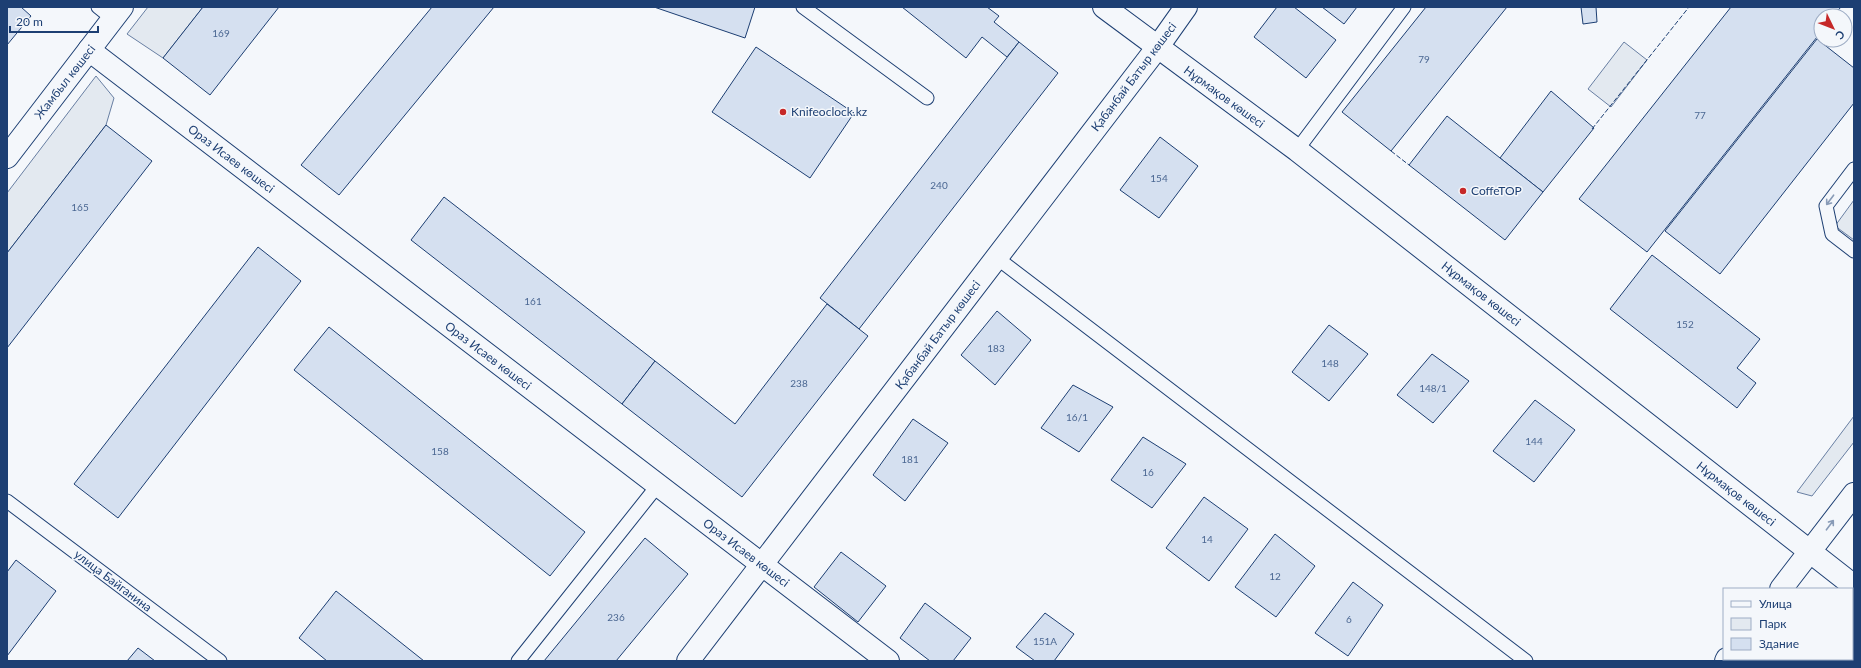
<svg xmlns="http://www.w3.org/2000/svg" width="1861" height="668" viewBox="0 0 1861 668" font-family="Lato,sans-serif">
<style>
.green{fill:#e3e9f0;stroke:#687fa3}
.building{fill:#d5e0f0;stroke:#1d3f73}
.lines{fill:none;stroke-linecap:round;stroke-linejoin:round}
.service-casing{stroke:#1d3f73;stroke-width:15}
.minor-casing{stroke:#1d3f73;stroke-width:24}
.tertiary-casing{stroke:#1d3f73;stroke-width:24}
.service{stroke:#f4f7fb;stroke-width:13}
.minor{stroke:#f4f7fb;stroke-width:22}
.tertiary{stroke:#f4f7fb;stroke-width:22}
.fence{stroke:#1d3f73;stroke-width:1;stroke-dasharray:5 2;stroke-linecap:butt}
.oneway{stroke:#889bb7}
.poi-dot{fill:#c62828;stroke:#f4f7fb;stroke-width:1.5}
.labels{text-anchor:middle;stroke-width:3;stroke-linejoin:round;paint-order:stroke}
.number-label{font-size:10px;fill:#4b6792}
.street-label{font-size:12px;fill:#1d3f73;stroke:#f4f7fb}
.poi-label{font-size:12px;fill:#1d3f73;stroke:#f4f7fb;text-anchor:start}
</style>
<rect width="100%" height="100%" fill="#f4f7fb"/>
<g class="green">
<path d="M148,7H203L163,58L127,34Z"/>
<path d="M1624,42L1647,60L1611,107L1588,89Z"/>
<path d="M96,76L114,98L106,125L7,253V193Z"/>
<path d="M1854,200V240L1835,226Z"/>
<path d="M1854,416V442L1812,496L1797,492Z"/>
</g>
<g class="building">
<path d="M7,7H21L31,16L7,45Z"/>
<path d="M203,7H279L210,95L163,58Z"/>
<path d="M432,7H494L339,195L301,165Z"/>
<path d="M654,7H755L745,38Z"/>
<path d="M902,7H987L999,16L994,22L1019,42L1007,57L982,37L966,58Z"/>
<path d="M1277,7H1294L1336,40L1306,78L1254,37Z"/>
<path d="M1322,7H1357L1344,24Z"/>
<path d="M1426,7H1507L1391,151L1342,112Z"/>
<path d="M1581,7H1596L1597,22L1583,24Z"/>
<path d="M1731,7H1841L1833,16H1821V32L1647,252L1579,199Z"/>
<path d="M1817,39L1854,68V103L1720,274L1665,231Z"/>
<path d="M1019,42L1058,73L859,329L820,298Z"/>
<path d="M756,47L854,113L810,178L712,112Z"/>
<path d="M1551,91L1594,128L1543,192L1500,158Z"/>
<path d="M1447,116L1543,192L1505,240L1409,165Z"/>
<path d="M106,125L152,161L7,348V253Z"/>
<path d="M1160,137L1198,166L1159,218L1120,190Z"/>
<path d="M444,197L655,361L622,404L411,240Z"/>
<path d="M258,247L301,281L118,518L74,484Z"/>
<path d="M1652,255L1760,339L1737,368L1756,383L1737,408L1610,309Z"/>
<path d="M827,304L868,336L742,497L622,404L655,361L735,424Z"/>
<path d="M997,311L1031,340L995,385L961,355Z"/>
<path d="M1329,325L1368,354L1329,401L1292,372Z"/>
<path d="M329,327L585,532L550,576L294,370Z"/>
<path d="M1432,354L1469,381L1433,423L1397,395Z"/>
<path d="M1073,385L1113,407L1079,452L1041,428Z"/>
<path d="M1535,400L1575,430L1534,482L1493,451Z"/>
<path d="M913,419L948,443L905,501L873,475Z"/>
<path d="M1143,437L1186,464L1152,508L1111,480Z"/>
<path d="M1204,497L1248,529L1209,581L1166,548Z"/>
<path d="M1275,534L1315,566L1276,617L1235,587Z"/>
<path d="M645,538L688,574L616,661H544Z"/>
<path d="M841,552L886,586L858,622L814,587Z"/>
<path d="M16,560L56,591L7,656V572Z"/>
<path d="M1353,582L1383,605L1348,656L1315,633Z"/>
<path d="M336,591L424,661H327L299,638Z"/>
<path d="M925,603L971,638L953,661H930L900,638Z"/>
<path d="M1045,613L1074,634L1054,661H1035L1016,647Z"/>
<path d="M138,648L155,661H127Z"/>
<path d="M1852,652L1854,654V661H1826L1827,659H1852Z"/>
</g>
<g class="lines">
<defs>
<g id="service">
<path d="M98,7L113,19"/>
<path d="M803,7L927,98"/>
<path d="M1297,150L1404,7"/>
<path d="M1854,169L1826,206L1832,234L1854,251"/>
<path d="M997,258L1526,661"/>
<path d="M7,501L220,661"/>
<path d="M518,661L658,485"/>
</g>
<g id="minor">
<path d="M89,50L888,661"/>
<path d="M688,661L1157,48L1186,7"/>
</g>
<g id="tertiary">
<path d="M1104,7L1297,150L1854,586"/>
<path d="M7,157L122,7"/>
<path d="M1781,589L1854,494"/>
<path d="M1726,661L1727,659"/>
</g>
</defs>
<use href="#service" class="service-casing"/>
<use href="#minor" class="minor-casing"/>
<use href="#tertiary" class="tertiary-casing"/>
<use href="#service" class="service"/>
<use href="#minor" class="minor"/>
<use href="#tertiary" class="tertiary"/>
<g class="fence">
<path d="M1592,129L1689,7"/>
<path d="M1391,151L1409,165"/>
</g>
</g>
<defs><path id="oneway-shaft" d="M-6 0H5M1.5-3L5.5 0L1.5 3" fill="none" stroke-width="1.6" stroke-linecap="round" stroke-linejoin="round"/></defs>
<g class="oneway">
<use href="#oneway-shaft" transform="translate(1830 200) rotate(127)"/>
<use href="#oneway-shaft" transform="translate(1830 525) rotate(-53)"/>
</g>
<g class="poi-dot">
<circle cx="783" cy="112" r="4"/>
<circle cx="1463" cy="191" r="4"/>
</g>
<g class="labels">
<g class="number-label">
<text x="221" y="37">169</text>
<text x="1424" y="63">79</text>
<text x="1700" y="119">77</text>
<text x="1159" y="182">154</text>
<text x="939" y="189">240</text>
<text x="80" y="211">165</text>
<text x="533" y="305">161</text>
<text x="1685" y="328">152</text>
<text x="996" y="352">183</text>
<text x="1330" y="367">148</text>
<text x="799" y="387">238</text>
<text x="1433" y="392">148/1</text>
<text x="1077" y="421">16/1</text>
<text x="1534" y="445">144</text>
<text x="440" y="455">158</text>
<text x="910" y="463">181</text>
<text x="1148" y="476">16</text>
<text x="1207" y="543">14</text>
<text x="1275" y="580">12</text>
<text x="616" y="621">236</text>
<text x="1349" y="623">6</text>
<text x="1045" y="645">151А</text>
</g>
<g class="street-label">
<text transform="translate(1134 77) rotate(-53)" y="4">Қабанбай Батыр көшесі</text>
<text transform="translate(65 82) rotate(-52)" y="4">Жамбыл көшесі</text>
<text transform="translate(1224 97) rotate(36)" y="4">Нұрмақов көшесі</text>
<text transform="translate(231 159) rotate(37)" y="4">Ораз Исаев көшесі</text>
<text transform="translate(1481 294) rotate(38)" y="4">Нұрмақов көшесі</text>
<text transform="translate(938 335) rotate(-53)" y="4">Қабанбай Батыр көшесі</text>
<text transform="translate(488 356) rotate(37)" y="4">Ораз Исаев көшесі</text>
<text transform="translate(1736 494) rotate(38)" y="4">Нұрмақов көшесі</text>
<text transform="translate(746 553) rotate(37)" y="4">Ораз Исаев көшесі</text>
<text transform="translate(113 581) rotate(37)" y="4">улица Байганина</text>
</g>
<g class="poi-label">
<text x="791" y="116">Knifeoclock.kz</text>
<text x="1471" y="195">CoffeTOP</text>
</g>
</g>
<rect width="1861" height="668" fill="none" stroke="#1d3f73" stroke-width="16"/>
<rect x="1723" y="588" width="130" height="72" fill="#f4f7fb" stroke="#9eadc5"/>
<rect x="1731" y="601" width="20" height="6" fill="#f4f7fb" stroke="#9eadc5"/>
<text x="1759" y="608" font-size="12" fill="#1d3f73">Улица</text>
<rect x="1731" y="618" width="20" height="12" fill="#e3e9f0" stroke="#9eadc5"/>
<text x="1759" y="628" font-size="12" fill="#1d3f73">Парк</text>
<rect x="1731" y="638" width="20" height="12" fill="#d5e0f0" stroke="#9eadc5"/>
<text x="1759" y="648" font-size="12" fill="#1d3f73">Здание</text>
<g transform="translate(1833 28) rotate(133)"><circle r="19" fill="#f4f7fb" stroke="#9eadc5"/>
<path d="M0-3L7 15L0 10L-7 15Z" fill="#c62828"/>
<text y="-6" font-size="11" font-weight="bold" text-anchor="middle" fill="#1d3f73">С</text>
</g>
<path d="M10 26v6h88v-6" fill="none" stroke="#1d3f73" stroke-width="2"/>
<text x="16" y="26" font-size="12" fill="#1d3f73" stroke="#f4f7fb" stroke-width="3" paint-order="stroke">20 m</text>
</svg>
